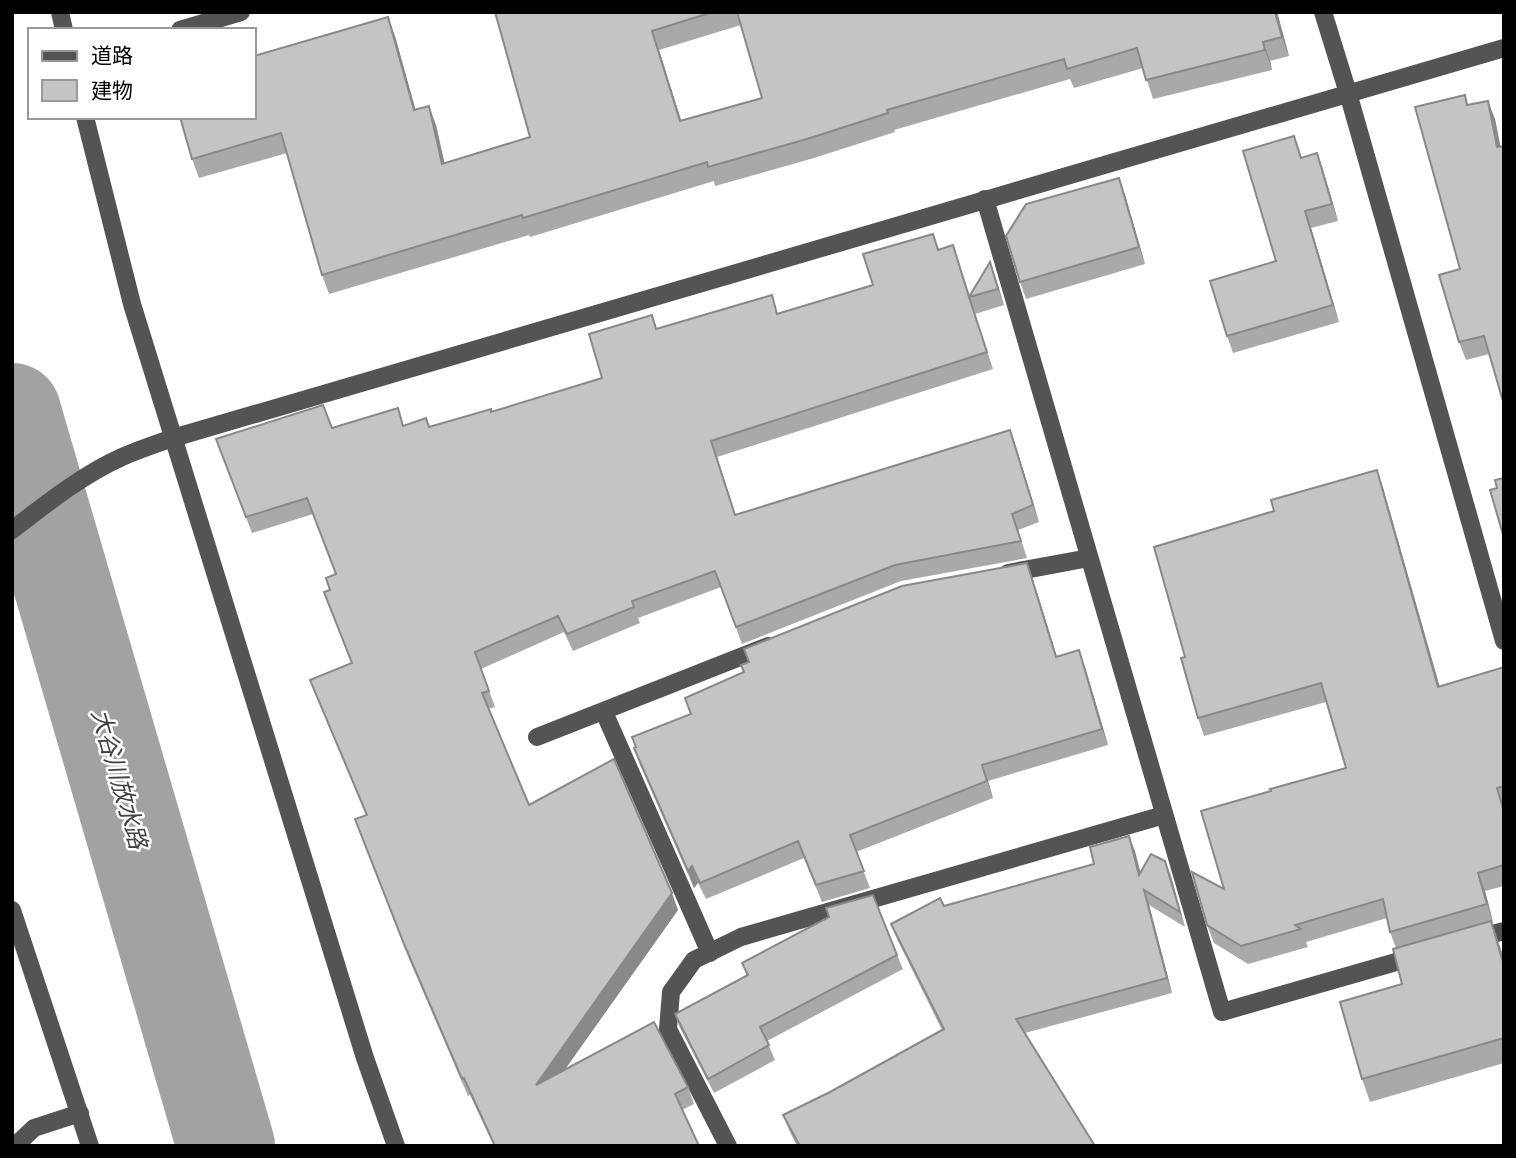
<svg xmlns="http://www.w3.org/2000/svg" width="1516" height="1158" viewBox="0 0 1516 1158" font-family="'Fira Sans','Noto Sans JP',sans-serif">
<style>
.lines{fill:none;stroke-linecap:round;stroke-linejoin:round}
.river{stroke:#a2a2a2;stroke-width:98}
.minor{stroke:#545454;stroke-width:18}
.wall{fill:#a9a9a9;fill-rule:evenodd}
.shaded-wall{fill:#898989}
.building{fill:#c4c4c4;stroke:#898989;stroke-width:2}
.labels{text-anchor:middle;stroke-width:5;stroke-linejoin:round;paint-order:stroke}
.water-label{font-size:24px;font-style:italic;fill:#434343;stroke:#fff}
</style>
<rect width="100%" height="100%" fill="#fff"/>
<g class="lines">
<path class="river" d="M12,412L226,1146"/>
<g class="minor">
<path d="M60,12L64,30"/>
<path d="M1323,12L1348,93L1504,641"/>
<path d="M180,30L241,12"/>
<path d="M85,117L132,304L365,1058L396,1146"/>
<path d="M985,199L1222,1012L1417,956"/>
<path d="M12,530C46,504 82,475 122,457C138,450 156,444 173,438L1504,48"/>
<path d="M1008,573L1089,558"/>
<path d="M604,712L710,953"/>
<path d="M537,737L768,646"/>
<path d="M12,910L90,1146"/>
<path d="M1474,939L1504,931"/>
<path d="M15,1146L34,1128L80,1113"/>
<path d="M728,1146L668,1029L671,992L694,960L741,937L1164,815"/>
</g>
</g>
<g class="wall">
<path d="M495,12H1277L1289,56L1270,61L1272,70L1153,99L1143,68L1074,88L1070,79L894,130L895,132L814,158L715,186L714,181L530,237L529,235L329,294L322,275L287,153L199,178L192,159L395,36L415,110L436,125L444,163L530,137ZM741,25L762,98L681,120L659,50Z"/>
<path d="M1468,104L1495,119L1500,146L1489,354L1466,360L1459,342L1460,269Z"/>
<path d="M1317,153L1323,170L1338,221L1311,228L1339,322L1233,353L1227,336L1276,261L1301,158Z"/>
<path d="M1119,178L1125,195L1145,264L1026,299L1020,282Z"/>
<path d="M933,234L939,250L953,245L970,296L996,279L1004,305L975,314L993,369L717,457L735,515L1016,447L1039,522L1018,530L1027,558L901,581L742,644L721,587L638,618L640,623L573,651L564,632L481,669L495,707L488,709L529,805L678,910L564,1070L688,1087L694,1104L682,1110L699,1146H494L470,1095L468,1096L410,961L355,819L366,815L310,680L352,663L330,590L336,574L313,514L252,533L216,439L332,428L404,425L429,427L492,412L602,378L652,315L657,329L778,313L873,285Z"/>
<path d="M1383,488L1439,686L1504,667V886L1485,891L1493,922L1492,923L1504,959V1063L1370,1102L1362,1079L1402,984L1396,948L1390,932L1387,918L1306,942L1308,947L1248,964L1214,943L1207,925L1224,889L1346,768L1326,702L1204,736L1198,718L1185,657Z"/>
<path d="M1033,580L1057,657L1085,667L1108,745L988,781L993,798L856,852L870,888L822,902L804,858L706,899L698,883L694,888L640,765L634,748L690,714L685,698Z"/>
<path d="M1129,836L1140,873L1165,861L1185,927L1149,905L1172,993L1025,1033L1095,1146H797L789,1130L783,1115L830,1092L942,1030L897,939L891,924L944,906L1094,864Z"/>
<path d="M897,955L903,969L767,1041L775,1060L714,1093L680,1028L675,1014L747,976L742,963Z"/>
</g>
<g class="shaded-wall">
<path d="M1275,12H1277L1289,56L1282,37Z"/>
<path d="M388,17L395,36L421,129L414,110Z"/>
<path d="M652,31L659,50L687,140L680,121Z"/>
<path d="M1263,42L1270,61L1272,70L1265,50Z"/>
<path d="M1488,101L1495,119L1504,164L1497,147Z"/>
<path d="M429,106L436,125L449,183L442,164Z"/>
<path d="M1317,153L1323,170L1338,221L1332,204Z"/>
<path d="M1119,178L1125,195L1145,264L1139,247Z"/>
<path d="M1305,211L1311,228L1339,322L1333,305Z"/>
<path d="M990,262L996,279L1004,305L998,289Z"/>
<path d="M1010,430L1016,447L1039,522L1033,505Z"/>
<path d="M711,441L717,457L741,532L735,515Z"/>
<path d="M1377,470L1383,488L1445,705L1438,687Z"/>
<path d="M1027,563L1033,580L1062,673L1056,657Z"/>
<path d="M1079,650L1085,667L1108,745L1102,729Z"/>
<path d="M982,765L988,781L993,798L987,781Z"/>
<path d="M1129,836L1135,851L1145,890L1139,875Z"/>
<path d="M1165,861L1171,876L1185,927L1180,912Z"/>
<path d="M692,866L698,883L694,888L688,871Z"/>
<path d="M1478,873L1485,891L1493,922L1487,904Z"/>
<path d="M1144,890L1149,905L1172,993L1167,978Z"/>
<path d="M672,893L678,910L542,1102L536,1085Z"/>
<path d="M1491,921L1504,959V966Z"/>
</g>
<g class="building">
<path d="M495,12H713L652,31L680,121L762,98L737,12H1275L1282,37L1263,42L1265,50L1146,80L1137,48L1067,69L1064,59L887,110L888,113L807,139L708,167L707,162L523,218L522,215L322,275L281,133L192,159L180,117H254V56L388,17L414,110L429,106L442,164L530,137Z"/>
<path d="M1465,95L1467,105L1488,101L1497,147L1504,146V405L1484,336L1459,342L1439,275L1460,269L1415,107Z"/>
<path d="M1294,136L1301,158L1317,153L1332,204L1305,211L1333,305L1227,336L1210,281L1276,261L1243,151Z"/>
<path d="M1119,178L1139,247L1020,282L1006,236L1026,204Z"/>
<path d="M933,234L938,250L953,245L969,297L990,262L998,289L969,297L987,352L711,441L735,515L1010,430L1033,505L1012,514L1021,541L895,565L736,627L715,571L632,601L634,607L567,634L558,616L475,652L489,691L482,693L529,805L614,759L672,893L536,1085L654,1022L688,1087L675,1094L699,1146H495L464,1078L462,1079L404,944L355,819L367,815L310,680L352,663L324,592L330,590L326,578L336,574L307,498L246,517L216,439L323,405L332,428L398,408L403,426L426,418L429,427L491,409V412L602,378L589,334L652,315L656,329L772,295L777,314L873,285L863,254Z"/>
<path d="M1377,470L1438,687L1504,667V786L1497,788L1504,812V865L1478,873L1487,904L1390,932L1383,899L1295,925L1301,929L1241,946L1207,925L1192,872L1224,889L1201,811L1271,791L1270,789L1346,768L1321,683L1198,718L1181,658L1185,657L1154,547L1274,511L1271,500Z"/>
<path d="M1504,478V538L1490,490L1497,488L1495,480Z"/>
<path d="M1027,563L1056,657L1079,650L1102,729L982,765L987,781L850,835L864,871L816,885L798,841L700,883L692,866L688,871L634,748L636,747L632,737L691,714L685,698L744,672L741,665L749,662L744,649L902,586Z"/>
<path d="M1129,836L1139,875L1151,854L1165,861L1180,912L1144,890L1167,978L1016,1019L1095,1146H800L783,1115L830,1092L944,1029L891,924L940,898L944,906L1094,864L1090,847Z"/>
<path d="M873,895L897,955L760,1027L769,1045L708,1079L675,1014L748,975L742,963L829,917L826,908Z"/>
<path d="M1491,921L1504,966V1038L1362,1079L1340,1002L1402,984L1393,949Z"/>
</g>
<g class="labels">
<g class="water-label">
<text transform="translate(119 779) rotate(74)" y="8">大谷川放水路</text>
</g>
</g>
<rect width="1516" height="1158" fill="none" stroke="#000000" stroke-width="28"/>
<rect x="28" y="28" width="228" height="91" fill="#ffffff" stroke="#999999" stroke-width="2"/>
<rect x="42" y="51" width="35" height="10" fill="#545454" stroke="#999999" stroke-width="2"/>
<text x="91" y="63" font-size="21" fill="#000000">道路</text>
<rect x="42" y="80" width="35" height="21" fill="#c4c4c4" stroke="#999999" stroke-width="2"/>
<text x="91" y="98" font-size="21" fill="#000000">建物</text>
</svg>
